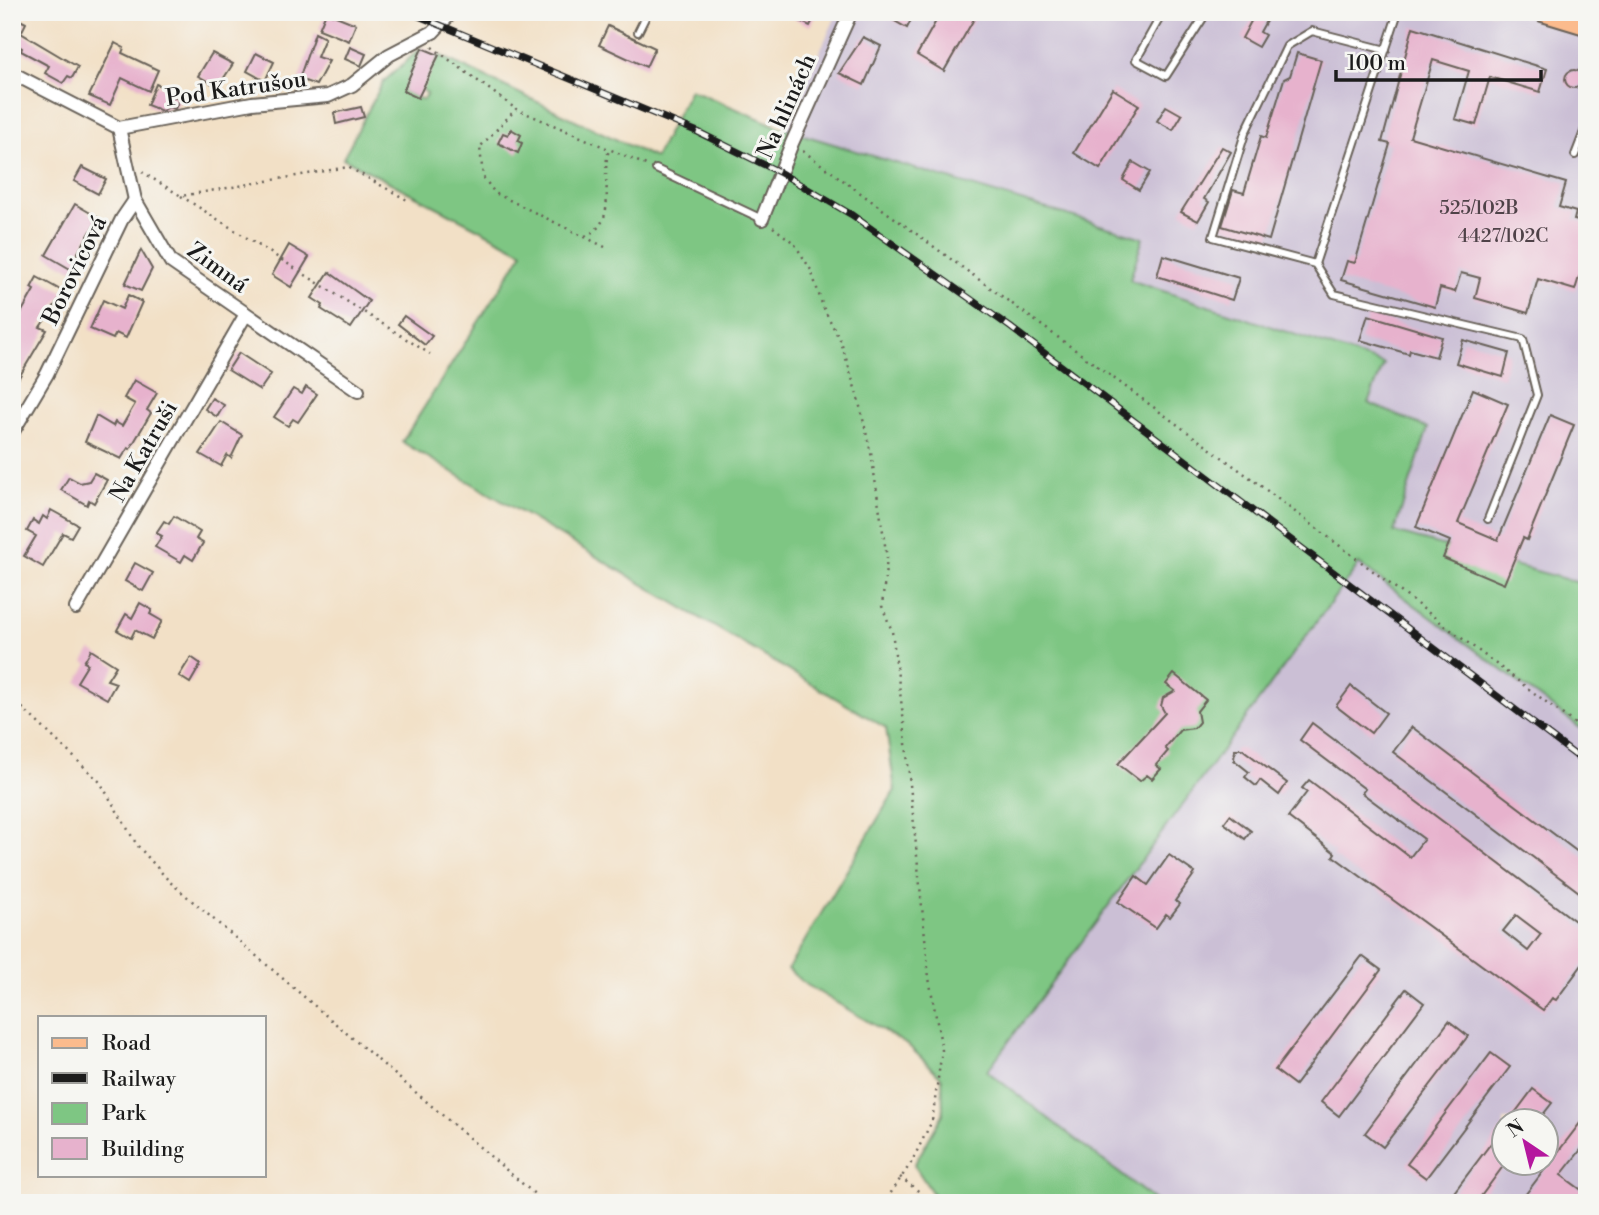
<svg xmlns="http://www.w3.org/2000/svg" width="1599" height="1215" viewBox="0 0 1599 1215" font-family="'Libre Bodoni',serif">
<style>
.industrial{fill:#cbbfd5;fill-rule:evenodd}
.green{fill:#7ec683;stroke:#4d7150;stroke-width:2}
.building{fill:#e7b2cd;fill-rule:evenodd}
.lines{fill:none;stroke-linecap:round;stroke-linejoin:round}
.service-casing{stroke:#676158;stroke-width:10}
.minor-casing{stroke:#676158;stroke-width:16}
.primary-casing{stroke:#676158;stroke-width:23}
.path{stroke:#676158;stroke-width:2.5;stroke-dasharray:2 5;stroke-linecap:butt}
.service{stroke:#fff;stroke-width:6}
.minor{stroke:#fff;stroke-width:12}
.primary{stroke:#fbbb8d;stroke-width:19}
.rail-casing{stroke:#1c1c1c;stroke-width:7}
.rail{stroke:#f6f6f2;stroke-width:4.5;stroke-dasharray:13;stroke-linecap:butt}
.labels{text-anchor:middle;stroke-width:6;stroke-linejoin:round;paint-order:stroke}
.number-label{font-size:19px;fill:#4f4248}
.street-label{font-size:23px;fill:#1c1c1c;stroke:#f6f6f2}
</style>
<rect width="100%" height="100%" fill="#f6f6f2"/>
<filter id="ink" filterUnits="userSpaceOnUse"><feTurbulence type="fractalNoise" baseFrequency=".0143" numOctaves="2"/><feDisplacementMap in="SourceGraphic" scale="14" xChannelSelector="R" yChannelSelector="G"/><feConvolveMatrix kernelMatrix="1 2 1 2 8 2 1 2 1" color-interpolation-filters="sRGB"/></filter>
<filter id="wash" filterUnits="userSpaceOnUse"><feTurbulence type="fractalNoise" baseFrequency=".00686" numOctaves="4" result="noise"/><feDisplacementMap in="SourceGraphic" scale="28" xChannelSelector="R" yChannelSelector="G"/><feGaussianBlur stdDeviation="1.57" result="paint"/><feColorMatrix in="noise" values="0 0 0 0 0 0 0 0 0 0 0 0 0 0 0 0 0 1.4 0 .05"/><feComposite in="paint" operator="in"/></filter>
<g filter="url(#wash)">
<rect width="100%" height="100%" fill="#f2e0c6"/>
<g class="industrial">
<path d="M838,12H1587V585L1394,532L1427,428L1368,403L1384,364L1130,280L1143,238L784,129Z"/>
<path d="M1359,564L1587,733V1203H1158L987,1071ZM1504,1120H1546V1162H1504Z"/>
</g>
<path class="green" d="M422,47L404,91L423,100L427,93L419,88L439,55L655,158L690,89L784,129L1143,238L1130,280L1384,364L1368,403L1428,428L1394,532L1587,585V733L1359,564L987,1071L1158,1203H939L914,1165L943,1114L942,1078L909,1046L802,982L788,969L895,790L886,728L402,442L523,252L343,158L383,82Z"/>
<g id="blocks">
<g class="building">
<path d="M326,12L356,24L349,41L319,29Z"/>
<path d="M781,12H817L810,26Z"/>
<path d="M879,12H906L913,16L907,28Z"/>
<path d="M941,12H978L944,71L917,55Z"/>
<path d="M1256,12H1271L1260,32L1265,35L1258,47L1242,38Z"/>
<path d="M12,16L26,23L21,33L78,67L72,78L68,76L63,83L45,73L49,66L21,51L22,48L15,44L12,50Z"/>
<path d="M608,26L655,48L646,67L599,45Z"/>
<path d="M1413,27L1547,69L1540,92L1490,77L1476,125L1455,119L1469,71L1433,60L1410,137L1566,183L1559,207L1576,212L1574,220L1587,223V280L1579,277L1575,290L1538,279L1528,313L1475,298L1480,278L1461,273L1455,292L1440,288L1435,307L1341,280L1347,261L1355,263L1390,144L1382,142Z"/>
<path d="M315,33L325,38L317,57L329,61L316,85L299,79Z"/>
<path d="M863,37L881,46L864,85L839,73Z"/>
<path d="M115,43L124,48L122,53L158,70L149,91L122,78L110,105L89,96Z"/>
<path d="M350,47L366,54L361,66L345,59Z"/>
<path d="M422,48L439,55L418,98L403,91Z"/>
<path d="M212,53L233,64L218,87L198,76Z"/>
<path d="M256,53L274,62L265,81L247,71Z"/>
<path d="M1297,53L1321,60L1269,240L1222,226L1233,190L1244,193L1261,136L1266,138L1284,79L1290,76Z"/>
<circle cx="1574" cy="79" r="9"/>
<path d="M156,84L175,92L173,97L179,99L175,109L169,107L162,111L147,105Z"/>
<path d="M1113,89L1139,105L1100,169L1074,153Z"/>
<path d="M1166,106L1182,115L1173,130L1157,121Z"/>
<path d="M361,107L364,117L336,124L334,113Z"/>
<path d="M511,129L521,135L518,141L522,143L518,153L498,143L503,133L508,135Z"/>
<path d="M1222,147L1231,152L1204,199L1209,202L1198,221L1181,212Z"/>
<path d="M1133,162L1150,172L1139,190L1123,180Z"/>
<path d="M82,167L106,179L98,194L74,181Z"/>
<path d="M75,204L99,218L77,254L81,256L72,270L46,255Z"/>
<path d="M289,245L309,257L291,287L272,275Z"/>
<path d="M141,250L152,269L141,291L125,284Z"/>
<path d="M1163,255L1239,278L1232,300L1157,276Z"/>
<path d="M329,272L369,301L351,328L321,309L323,305L312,298Z"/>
<path d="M37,277L64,292L40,327L47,330L12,389V329L34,290L31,288Z"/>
<path d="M128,295L142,302L126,338L116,333L113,339L90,329L103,300L122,309Z"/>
<path d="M1368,315L1442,337L1436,357L1410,350L1409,354L1360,340Z"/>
<path d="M404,316L432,336L425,345L398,324Z"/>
<path d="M1463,340L1509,353L1503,377L1456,363Z"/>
<path d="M239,353L271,374L260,390L228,370Z"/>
<path d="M134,380L157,393L147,410L151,413L130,449L128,448L121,459L85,442L96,416L113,426L115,422L122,426L135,404L124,398Z"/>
<path d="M306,387L317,394L298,422L293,419L288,426L274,417L293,389L302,394Z"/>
<path d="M1473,389L1508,404L1458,523L1498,540L1550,415L1574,425L1527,540L1523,538L1504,584L1443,558L1450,541L1416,527Z"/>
<path d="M212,398L224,405L217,417L205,409Z"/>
<path d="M221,422L242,435L231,458L227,455L221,466L200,454Z"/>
<path d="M94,473L107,480L94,503L89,500L87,505L61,490L69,477L80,483L89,481Z"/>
<path d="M51,510L78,525L71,537L63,533L43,567L24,556L36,536L27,531L33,520L39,524L43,516L47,519Z"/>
<path d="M174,516L200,532L196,539L203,543L193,560L185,555L181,562L155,547L162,536L156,533L164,521L169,524Z"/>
<path d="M135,563L153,573L143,591L125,581Z"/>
<path d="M140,603L152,610L150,614L162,621L152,639L135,630L131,638L117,630L126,614L132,618Z"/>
<path d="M91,650L116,666L107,680L116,683L107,699L77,682L88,664L84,662Z"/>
<path d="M191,657L201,664L190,683L179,676Z"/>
<path d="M1174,674L1206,700L1197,711L1199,722L1194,728L1180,730L1165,748L1168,751L1156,765L1161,769L1152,779L1147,775L1140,781L1118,764L1165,713L1161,706L1163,698L1175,691L1166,684Z"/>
<path d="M1351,686L1386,713L1371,733L1336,706Z"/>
<path d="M1312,723L1587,930V969L1582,965L1556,1000L1552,998L1543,1010L1333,856L1335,853L1288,817L1307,792L1302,788L1309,780L1410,857L1424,839L1362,793L1365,789L1300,740ZM1516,915L1541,934L1528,951L1503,931Z"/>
<path d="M1412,727L1587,859V898L1393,752Z"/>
<path d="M1235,749H1242L1287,783L1279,795L1260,780L1256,786L1245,777L1249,772L1234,760Z"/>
<path d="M1230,815L1251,831L1245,839L1224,823Z"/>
<path d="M1169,855L1195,873L1175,901L1180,904L1170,917L1166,914L1156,928L1118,902L1136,876L1148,885Z"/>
<path d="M1362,956L1381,970L1295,1085L1275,1070Z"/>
<path d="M1406,989L1424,1003L1339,1116L1321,1102Z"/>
<path d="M1449,1021L1468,1036L1383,1147L1365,1133Z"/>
<path d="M1491,1053L1510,1067L1426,1178L1407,1164Z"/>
<path d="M1533,1089L1552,1103L1538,1121H1509Z"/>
<path d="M1587,1114V1142L1561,1175L1587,1194V1203H1519Z"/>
<path d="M1504,1126V1165L1476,1203H1446Z"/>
</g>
</g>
</g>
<g filter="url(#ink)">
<use href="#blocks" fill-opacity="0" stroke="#676158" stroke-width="2"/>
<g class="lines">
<defs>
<g id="service">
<path d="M1163,12L1136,60L1166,76L1207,12"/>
<path d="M638,32L648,12"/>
<path d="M1386,50L1312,31L1287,46L1245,133L1213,237L1315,264L1398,12"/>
<path d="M1575,155L1587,124"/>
<path d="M656,169L762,219"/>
<path d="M1315,264L1334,294L1523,339L1537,395L1488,519"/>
</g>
<g id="minor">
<path d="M12,73L119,128L252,103L328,96L352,85L389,55L433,32L452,12"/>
<path d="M119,128L135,200L171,262L358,391"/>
<path d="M762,219L792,143L851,12"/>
<path d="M12,433L47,374L122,219L135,200"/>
<path d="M76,608L246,314"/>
</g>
<path id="primary" d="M1544,12L1587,25"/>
</defs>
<use href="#service" class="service-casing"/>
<use href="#minor" class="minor-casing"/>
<use href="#primary" class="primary-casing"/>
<g class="path">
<path d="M432,47L516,109"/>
<path d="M803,151L1249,477L1587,733"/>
<path d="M142,172L181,196L348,167L409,201"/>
<path d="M181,196L430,354"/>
<path d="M773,227L794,243L811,270L823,307L841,342L858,398L871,453L887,558L882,606L892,631L904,723L929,978L942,1050L932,1121L911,1163L884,1203"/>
<path d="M585,236C621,222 599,179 609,150"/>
<path d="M605,247L495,193L483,177L480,147L516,109L646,165"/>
<path d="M12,698L100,782L137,845L170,882L545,1203"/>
<path d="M900,1177L921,1193L927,1203"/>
</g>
<use href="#service" class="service"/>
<use href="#minor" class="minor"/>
<use href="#primary" class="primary"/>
<defs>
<path id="rail" d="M409,12L698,132L779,172L852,215L1010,327L1587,764"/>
</defs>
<use href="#rail" class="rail-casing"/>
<use href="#rail" class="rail"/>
</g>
</g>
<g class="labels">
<g class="number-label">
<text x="1479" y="214">525/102B</text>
<text x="1503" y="242">4427/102C</text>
</g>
<g class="street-label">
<text transform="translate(236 88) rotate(-8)" y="8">Pod Katrušou</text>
<text transform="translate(786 106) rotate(-66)" y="8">Na hlinách</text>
<text transform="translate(218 267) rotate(36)" y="8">Zimná</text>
<text transform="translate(74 270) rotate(-64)" y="8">Borovicová</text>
<text transform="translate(143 451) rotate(-60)" y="8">Na Katruši</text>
</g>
</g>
<rect width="1599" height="1215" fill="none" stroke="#f6f6f2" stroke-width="42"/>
<rect x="38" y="1016" width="228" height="161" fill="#f6f6f2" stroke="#9f9f9c" stroke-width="2"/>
<rect x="52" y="1038" width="35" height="10" fill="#fbbb8d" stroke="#9f9f9c" stroke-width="2"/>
<text x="102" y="1050" font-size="21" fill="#1c1c1c">Road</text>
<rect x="52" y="1073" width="35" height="10" fill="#1c1c1c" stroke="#9f9f9c" stroke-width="2"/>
<text x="102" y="1086" font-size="21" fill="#1c1c1c">Railway</text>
<rect x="52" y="1103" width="35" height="21" fill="#7ec683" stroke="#9f9f9c" stroke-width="2"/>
<text x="102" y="1120" font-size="21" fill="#1c1c1c">Park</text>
<rect x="52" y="1138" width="35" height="21" fill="#e7b2cd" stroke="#9f9f9c" stroke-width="2"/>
<text x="102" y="1156" font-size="21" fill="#1c1c1c">Building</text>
<g transform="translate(1525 1142) rotate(325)"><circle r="33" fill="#f6f6f2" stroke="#9f9f9c" stroke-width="2"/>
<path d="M0-5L12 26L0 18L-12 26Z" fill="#b5179e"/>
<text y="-10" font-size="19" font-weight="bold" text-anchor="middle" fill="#1c1c1c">N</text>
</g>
<path d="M1336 70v10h205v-10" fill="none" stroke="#1c1c1c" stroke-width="3.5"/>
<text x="1347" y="70" font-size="21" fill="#1c1c1c" stroke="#f6f6f2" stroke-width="5" paint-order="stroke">100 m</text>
</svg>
